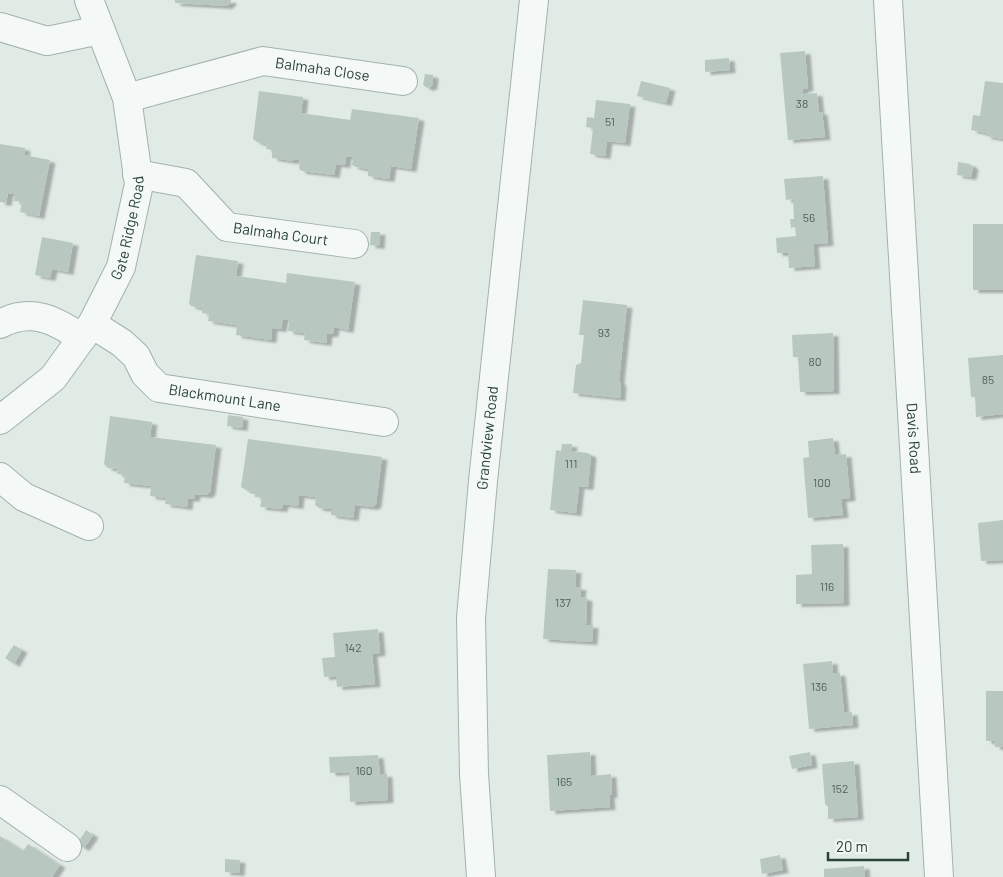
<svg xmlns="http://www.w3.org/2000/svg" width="1003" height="877" viewBox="0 0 1003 877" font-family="Barlow,sans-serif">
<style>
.building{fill:#b8c8c1;filter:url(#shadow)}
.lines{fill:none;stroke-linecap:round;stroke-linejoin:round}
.minor-casing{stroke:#a2b2ab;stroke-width:30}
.minor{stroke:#f4f8f7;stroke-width:28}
.labels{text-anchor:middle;stroke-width:4;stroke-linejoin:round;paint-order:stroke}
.number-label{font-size:12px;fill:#4d645a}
.street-label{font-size:15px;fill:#294338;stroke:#f1f8f4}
</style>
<defs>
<filter id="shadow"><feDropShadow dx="5.5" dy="3" stdDeviation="1" flood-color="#0004"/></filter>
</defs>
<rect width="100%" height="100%" fill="#e1ebe6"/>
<g class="building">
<path d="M175,0H231V2L227,6L175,3Z"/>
<path d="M805,51L808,88L803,89V94L817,93L819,112H822L825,137L788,140L780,53Z"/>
<path d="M729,58L730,70L705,72V60Z"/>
<path d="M425,74L433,75L432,86L427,88L423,85Z"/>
<path d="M641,81L670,88L666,103L637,96Z"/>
<path d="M985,81L1003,83V139L986,136V133L971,130L973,115L980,116Z"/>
<path d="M259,91L303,97L301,113L350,120L352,109L419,118L411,169L391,166L389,179L368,176V169L356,167L352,165L353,157L346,156L345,165L336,164L334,175L302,171L299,169L300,160L294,159L293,161L272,158V150L266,149L267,144L257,142L253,139Z"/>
<path d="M596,100L630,104L625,143L607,141L605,156L590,154L593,128L586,127L587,117L594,118Z"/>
<path d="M0,144L25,148L24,155L50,160L39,216L20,212L22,202L14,201L15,194L8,193L6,203L0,202Z"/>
<path d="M958,162L970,164L973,167L971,177L957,175Z"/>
<path d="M823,176L828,243L813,244L815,266L789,268L788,253H777L776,238L796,236L795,227L791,228L790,219H794L793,199L786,200L784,179Z"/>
<rect x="973" y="224" width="30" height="66"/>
<path d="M371,232H380L379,246L370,245Z"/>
<path d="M42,237L73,243L68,272L52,269L50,278L35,275Z"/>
<path d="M196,255L238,261L236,276L286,283L287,273L355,282L348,330L334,327L333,334H327L326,343L304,340L305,333L288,331L289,320L283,319L281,329L272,328L271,340L236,335L237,325L208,321L209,314L202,313V308L191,306L189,303Z"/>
<path d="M583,300L627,305L619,380L621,385L620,398L573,393L576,365L581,363L584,335H579Z"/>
<path d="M833,333L834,391L800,392L798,357H793L792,335Z"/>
<path d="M1003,355V414L976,417L975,397H971L968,358Z"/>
<path d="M228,415L243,417L242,428L227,426Z"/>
<path d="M110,416L152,422L150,437L216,445L210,492L207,495L195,494L194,499L188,498L187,507L165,504L166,498L150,496L151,486L124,483L125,475L117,474L118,469L108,468L104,464Z"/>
<path d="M833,438L835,455L846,454L850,498L841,499L843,515L808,518L803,458L809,457L808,441Z"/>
<path d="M248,439L382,457L376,504L373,507L355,505L353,518L331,515V509L319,508L315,505L316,497L299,495L298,506L283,504L282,509L260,507L262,498L255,497V492L246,490L241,487Z"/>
<path d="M562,444H572L571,451L588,453L591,455L588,487L579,486L576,513L550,510L556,450L561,451Z"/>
<path d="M1003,520V560L981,561L978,523Z"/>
<path d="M843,544L844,603L796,604V575L812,574L811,545Z"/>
<path d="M548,569L576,570L575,587H581L580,597L587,598L586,625H593L592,642L543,639Z"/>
<path d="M378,629L380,653L372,654L375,684L337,687L336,676L324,677L322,658L335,657L333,633Z"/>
<path d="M14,645L22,650L14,664L5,658Z"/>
<path d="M832,661L833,673H840L844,713L852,712L853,725L809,729L803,664Z"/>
<path d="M986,691H1003V747H995L994,741H986Z"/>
<path d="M590,752L591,776L611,774L612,795H609L610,807L550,811L547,755Z"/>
<path d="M810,752L812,765L792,769L789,756Z"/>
<path d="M378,755L380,774H387L388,800L350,802L349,772L330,773L329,757Z"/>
<path d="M854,761L858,817L828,819V807L825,804L822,764Z"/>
<path d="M86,830L93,835L84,848L77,844Z"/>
<path d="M0,836L23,851L28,844L60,865L52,877H0Z"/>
<path d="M780,855L783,870L762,874L760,859Z"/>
<path d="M225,859L240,860L239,873L225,872Z"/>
<path d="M864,866L865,877H824V869Z"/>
</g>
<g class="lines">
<defs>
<g id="minor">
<path id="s1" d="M888,0L939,877"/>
<path d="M0,27L47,41L100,30"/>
<path id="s2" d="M127,98L263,61L403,81"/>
<path id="s3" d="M137,174L186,183L227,227L354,244"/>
<path d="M0,324C31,307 55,320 82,338"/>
<path id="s4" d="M92,324L122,343L136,356L145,374L159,388L384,422"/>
<path id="s5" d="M0,420L53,378L92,324L121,267L139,184L127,98L89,0"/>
<path d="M0,477L24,497L89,526"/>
<path d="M0,800L67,847"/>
<path id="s6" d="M481,877L474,774L471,618L483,481L534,0"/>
</g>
</defs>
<use href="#minor" class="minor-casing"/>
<use href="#minor" class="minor"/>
</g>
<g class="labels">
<g class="number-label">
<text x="802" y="108">38</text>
<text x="610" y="126">51</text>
<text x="809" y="222">56</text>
<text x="604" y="337">93</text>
<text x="815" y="366">80</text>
<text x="988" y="384">85</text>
<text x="571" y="468">111</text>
<text x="822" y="487">100</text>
<text x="827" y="591">116</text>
<text x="563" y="607">137</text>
<text x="353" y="652">142</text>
<text x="819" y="691">136</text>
<text x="364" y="775">160</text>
<text x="564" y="786">165</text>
<text x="840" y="793">152</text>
</g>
<g class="street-label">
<text dy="5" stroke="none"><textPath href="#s2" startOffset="201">Balmaha Close</textPath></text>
<text dy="5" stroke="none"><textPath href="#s5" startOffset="238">Gate Ridge Road</textPath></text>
<text dy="5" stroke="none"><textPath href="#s3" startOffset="164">Balmaha Court</textPath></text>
<text dy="5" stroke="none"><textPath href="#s4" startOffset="161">Blackmount Lane</textPath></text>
<text dy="5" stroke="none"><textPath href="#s6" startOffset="440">Grandview Road</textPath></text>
<text dy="5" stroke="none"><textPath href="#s1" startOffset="439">Davis Road</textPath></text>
</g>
</g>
<path d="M828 852v8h80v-8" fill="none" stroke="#294338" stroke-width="2.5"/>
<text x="836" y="852" font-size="15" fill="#294338" stroke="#f1f8f4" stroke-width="4" paint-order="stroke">20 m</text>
</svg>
